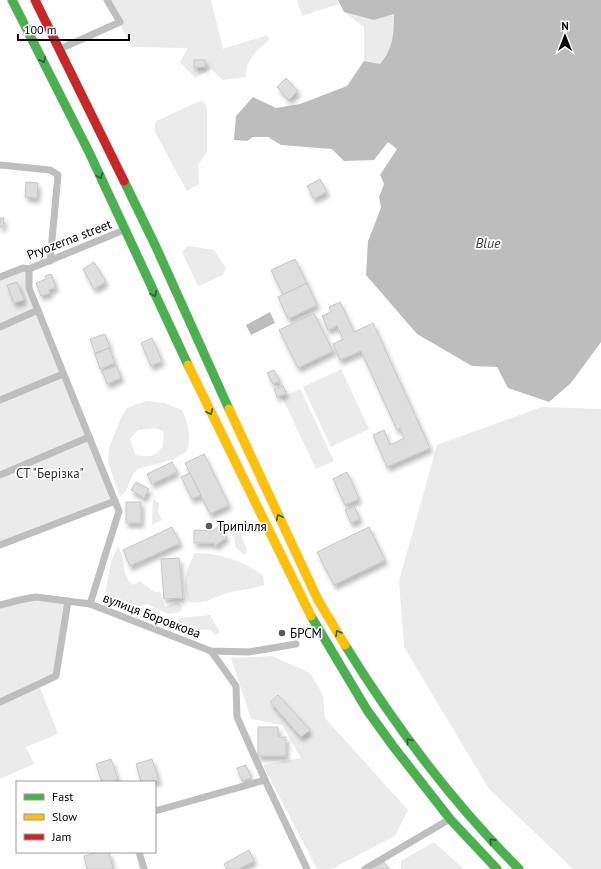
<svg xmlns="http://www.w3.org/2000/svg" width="601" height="869" viewBox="0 0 601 869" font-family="'PT Sans',sans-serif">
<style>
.green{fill:#ebebeb;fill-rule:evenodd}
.water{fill:#bdbdbd}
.building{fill:#dedede;stroke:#c6c6c6;filter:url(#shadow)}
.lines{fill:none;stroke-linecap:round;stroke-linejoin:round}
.fast-casing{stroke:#dbdbdb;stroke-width:10}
.slow-casing{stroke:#dbdbdb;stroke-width:10}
.jam-casing{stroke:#dbdbdb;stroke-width:10}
.street{stroke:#bebebe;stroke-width:7}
.fast{stroke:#4caf50;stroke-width:9}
.slow{stroke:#ffc107;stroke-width:9}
.jam{stroke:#c62828;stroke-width:9}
.oneway{stroke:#2a602c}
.poi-dot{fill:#595959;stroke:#fff;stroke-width:1.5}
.labels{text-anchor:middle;stroke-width:3.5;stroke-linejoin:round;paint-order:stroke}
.street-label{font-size:13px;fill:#000;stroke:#fff}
.park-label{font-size:13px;fill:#313131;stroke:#fff}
.poi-label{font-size:13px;fill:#000;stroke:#fff;text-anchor:start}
.water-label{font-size:14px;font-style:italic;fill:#424242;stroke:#fff}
</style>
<defs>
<filter id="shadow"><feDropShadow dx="2.5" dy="4.5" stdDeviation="2" flood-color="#0004"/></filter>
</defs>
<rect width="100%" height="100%" fill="#fff"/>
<g class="green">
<path d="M107,0H211L223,49L267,35L269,40C257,50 245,61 246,77L223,80L211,69L195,78L180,62L188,48L132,47Z"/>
<path d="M297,0H337L339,4L302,16Z"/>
<path d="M344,12L374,20L394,14C394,36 395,47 380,64L364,61V27Z"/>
<path d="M202,100L207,108V152L198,165L199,184L187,191L154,130L156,121Z"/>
<path d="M188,246L214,250L226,268L223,275L198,286L182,252Z"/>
<path d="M29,269V288L115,501L0,547V277Z"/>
<path d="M341,369L369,429L331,447L303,387Z"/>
<path d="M300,389L334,461L316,469L282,397Z"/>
<path d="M146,401L164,403L182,410C189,424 191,436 187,451L174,459L138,469L133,474L126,491L120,497L108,462L109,448L121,418L127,408ZM155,428L163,431C167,451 154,460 135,455L130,439L138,430Z"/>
<path d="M542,407L601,409V869H573L489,789L404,647L399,581L437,445Z"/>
<path d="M153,499L159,503L158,512L162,520L152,525Z"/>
<path d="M232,520L239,529L247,550L245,555L236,548L233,533L227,524Z"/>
<path d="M118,547C127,559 120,574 133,585L140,581L154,592H160L165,607L177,602L183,606L180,612L168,614L147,604C132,610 117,606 105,595L111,561Z"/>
<path d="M195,553C220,553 242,561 263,575L264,585C251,590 239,589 227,593C210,598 209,604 188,602C182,582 185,571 195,553Z"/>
<path d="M19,600L68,601L58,670L39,685L58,734L26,747L34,764L0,779V605Z"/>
<path d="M210,615L220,632L215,635L211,630C201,628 191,632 181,632L174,626L180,618Z"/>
<path d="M272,656L310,673L323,695L325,718L408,810L395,836L331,869H317L263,765L301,758L282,725L251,719L231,658Z"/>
<path d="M434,842L464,869H401V861Z"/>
</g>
<g class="water">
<path d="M338,0H601V342L571,383L549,402L508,388L497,367L472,366L417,334L366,275L368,241L381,208L379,197L384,184L380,175L397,149L388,142L374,160L344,161L332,149L281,145L268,137H253L247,141L234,140L236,116L253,97L276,108L300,104L347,86L364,61L380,64C393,49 394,34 394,14L374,20L344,12Z"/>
<path d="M270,312L275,323L251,335L246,325Z"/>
</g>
<g class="building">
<rect x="194" y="60" width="11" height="7"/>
<path d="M286,78L298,91L289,100L277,87Z"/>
<path d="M320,179L327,192L314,199L307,186Z"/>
<path d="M26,182L38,183L37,198L25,197Z"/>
<path d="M0,218H4L3,227H0Z"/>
<path d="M295,259L307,283L283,295L271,270Z"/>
<path d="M94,262L106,282L94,289L83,269Z"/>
<path d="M51,274L56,287L49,290L50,293L41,296L36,283L46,279L45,276Z"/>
<path d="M17,282L24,300L14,303L7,285Z"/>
<path d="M307,283L317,305L288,319L278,297Z"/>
<path d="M340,302L354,332L373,323L430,448L387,467L373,435L384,430L390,445L404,438L400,428L397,430L361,351L340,360L333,344L343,339L337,326L328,330L322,316L331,312L329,307Z"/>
<path d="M314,313L333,351L298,368L279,330Z"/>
<path d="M105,334L110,348L95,353L90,339Z"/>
<path d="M152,338L162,361L151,366L141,343Z"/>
<path d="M109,348L115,363L100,369L95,354Z"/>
<path d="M117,366L121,378L107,384L102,371Z"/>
<path d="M274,370L280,381L273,384L267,373Z"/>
<path d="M283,386L286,393L277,397L274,389Z"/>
<path d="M204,454L229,505L210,514L185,463Z"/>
<path d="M172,462L177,472L152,484L147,474Z"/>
<path d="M347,472L359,499L345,505L333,479Z"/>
<path d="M190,473L201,495L192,499L181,477Z"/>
<path d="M136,482L149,489L144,498L131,490Z"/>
<rect x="126" y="502" width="15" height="21"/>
<path d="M354,506L360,519L351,523L345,510Z"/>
<path d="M219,526L227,537L215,546L214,543H194V530L213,531Z"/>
<path d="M172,527L180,543L130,566L123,550Z"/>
<path d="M369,527L385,560L334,585L317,552Z"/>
<path d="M179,558L183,598L164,599L161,559Z"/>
<path d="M278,695L310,730L301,737L270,702Z"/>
<path d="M258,727H278V737H286V756H258Z"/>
<path d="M111,759L118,779L111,782H102L96,764Z"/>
<path d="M152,759L159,781L141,782L136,764Z"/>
<path d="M246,765L251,778L242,781L237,768Z"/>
<path d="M249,850L254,861L238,869H227L224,864Z"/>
<path d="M99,852H109L113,869H87L84,856Z"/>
<path d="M384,862L389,869H374Z"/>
</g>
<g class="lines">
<defs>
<g id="fast">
<path d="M12,0L89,152L188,365"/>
<path d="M124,181L156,247L229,409"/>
<path d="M311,616L367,710L393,746L450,819L497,869"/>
<path d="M345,645C395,726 451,801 519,869"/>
</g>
<g id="slow">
<path d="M188,365L311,616"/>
<path d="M229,409L318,600L345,645"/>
</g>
<path id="jam" d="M35,0L124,181"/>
</defs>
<use href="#fast" class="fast-casing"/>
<use href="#slow" class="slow-casing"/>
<use href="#jam" class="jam-casing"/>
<g class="street">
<path d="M60,49L120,22L107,0"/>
<path d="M0,165L50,170L58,175L50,261"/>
<path d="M29,269V288L119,511L90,604"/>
<path d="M0,277L23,268L29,269L124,230"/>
<path d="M0,327L38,310"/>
<path d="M0,400L63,374"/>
<path d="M0,475L89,437"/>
<path d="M0,545L115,501"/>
<path d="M0,605L19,600L36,597L90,604L211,651L249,652L296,644"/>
<path d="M211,651L236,686L237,717L265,780"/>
<path d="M0,702L56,676L68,601"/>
<path d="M155,811L265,780L307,869"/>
<path d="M139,852L144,869"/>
<path d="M365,869L450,819"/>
</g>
<use href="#fast" class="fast"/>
<use href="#slow" class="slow"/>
<use href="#jam" class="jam"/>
</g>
<defs><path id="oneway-chevron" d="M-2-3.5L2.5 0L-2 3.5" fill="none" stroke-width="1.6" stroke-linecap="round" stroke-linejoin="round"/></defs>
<g class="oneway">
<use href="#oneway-chevron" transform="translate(43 60) rotate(63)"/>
<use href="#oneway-chevron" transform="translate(100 176) rotate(66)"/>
<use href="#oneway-chevron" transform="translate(154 294) rotate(65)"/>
<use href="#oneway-chevron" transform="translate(210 412) rotate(65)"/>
<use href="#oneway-chevron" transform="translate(279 517) rotate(-115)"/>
<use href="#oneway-chevron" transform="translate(338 633) rotate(-121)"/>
<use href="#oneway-chevron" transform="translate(409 741) rotate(-127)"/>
<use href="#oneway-chevron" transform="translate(492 841) rotate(-132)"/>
</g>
<g class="poi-dot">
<circle cx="209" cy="526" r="4"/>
<circle cx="282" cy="633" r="4"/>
</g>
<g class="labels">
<g class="street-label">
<text transform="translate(69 239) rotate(-21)" y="5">Pryozerna street</text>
<text transform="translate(152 615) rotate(21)" y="5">вулиця Боровкова</text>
</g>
<g class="park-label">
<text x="50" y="478">СТ "Берізка"</text>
</g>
<g class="poi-label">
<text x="217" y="531">Трипілля</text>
<text x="290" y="638">БРСМ</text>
</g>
<g class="water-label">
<text x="488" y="248">Blue</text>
</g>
</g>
<rect x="16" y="781" width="140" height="72" fill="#ffffff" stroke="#999999"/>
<rect x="24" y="794" width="20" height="6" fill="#4caf50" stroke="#999999"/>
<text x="52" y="801" font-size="12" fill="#000000">Fast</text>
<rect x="24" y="814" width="20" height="6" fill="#ffc107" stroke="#999999"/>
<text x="52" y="821" font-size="12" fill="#000000">Slow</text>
<rect x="24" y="834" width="20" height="6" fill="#c62828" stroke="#999999"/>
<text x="52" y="841" font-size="12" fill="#000000">Jam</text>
<g transform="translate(565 36)" stroke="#ffffff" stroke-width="3" paint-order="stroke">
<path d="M0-3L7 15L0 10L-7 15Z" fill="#000000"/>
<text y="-6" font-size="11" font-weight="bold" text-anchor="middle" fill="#000000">N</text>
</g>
<path d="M18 34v6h111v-6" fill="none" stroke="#000000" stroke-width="2"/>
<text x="24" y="34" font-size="12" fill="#000000" stroke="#ffffff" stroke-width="3" paint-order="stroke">100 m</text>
</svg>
